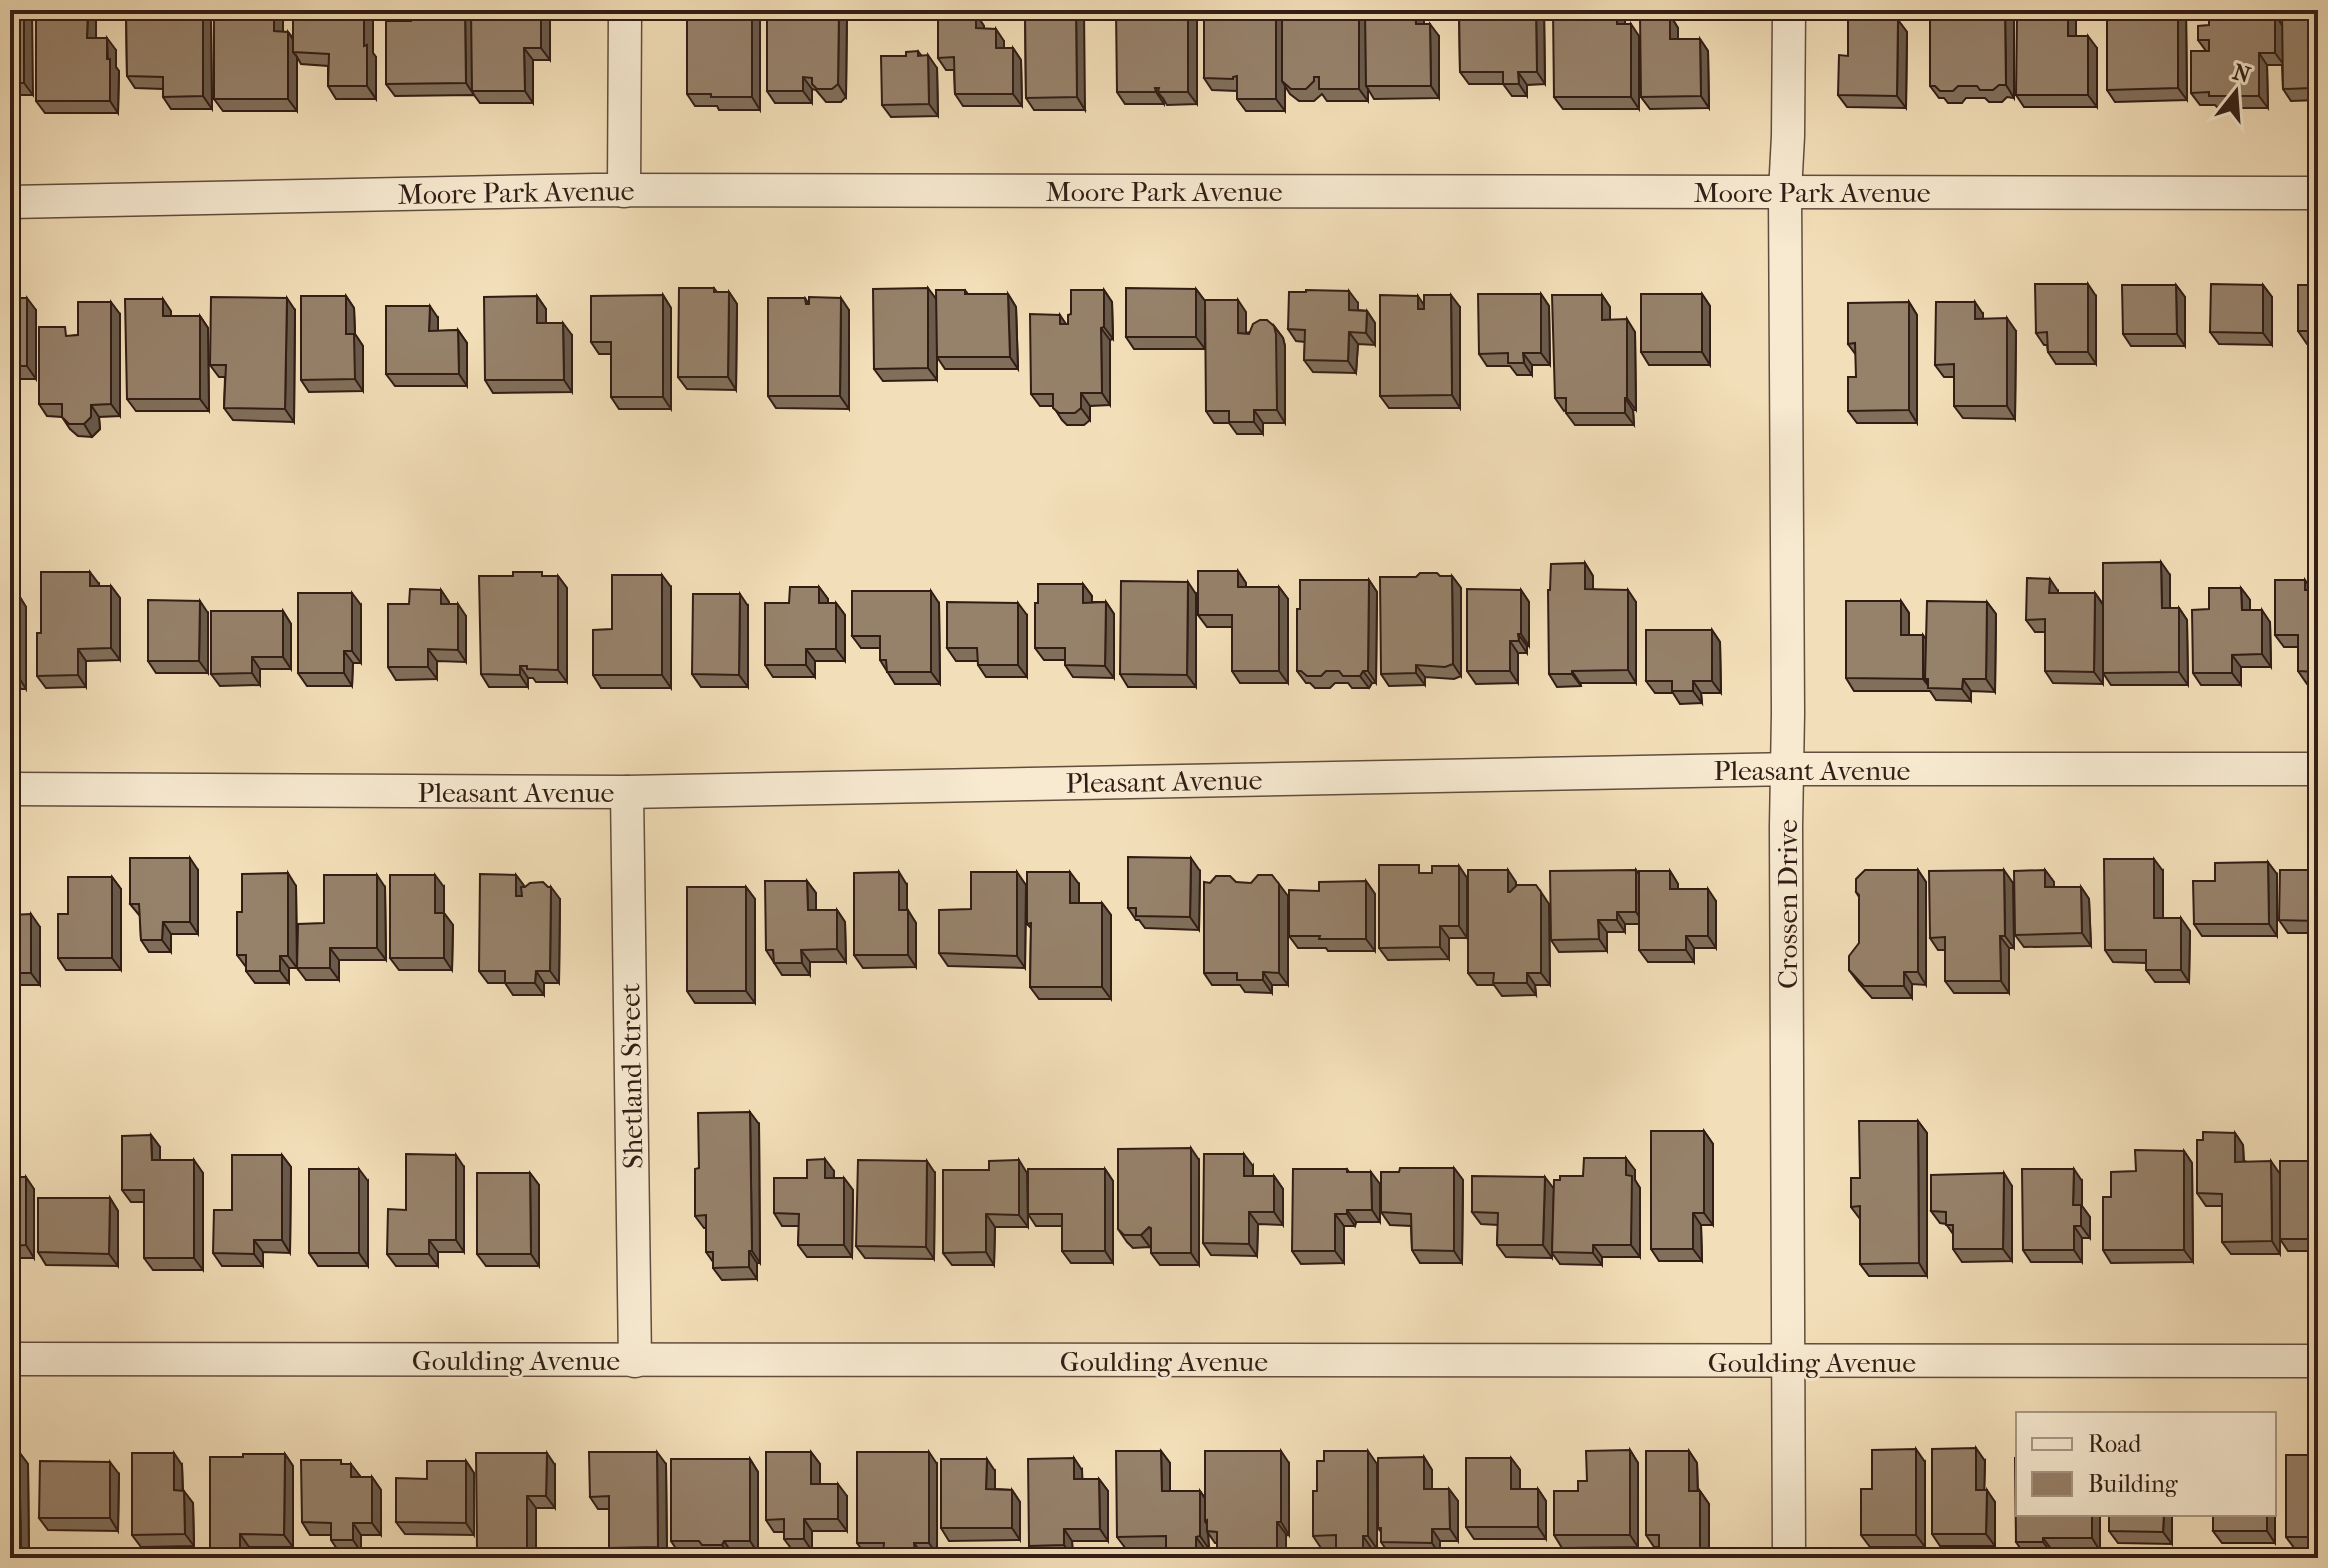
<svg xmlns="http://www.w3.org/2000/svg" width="2328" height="1568" viewBox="0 0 2328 1568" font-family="'IM FELL French Canon',serif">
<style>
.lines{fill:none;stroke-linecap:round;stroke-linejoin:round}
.street-casing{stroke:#624d3e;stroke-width:35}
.street{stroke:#f7ead1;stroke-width:32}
.wall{fill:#816f5b;stroke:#321d15;stroke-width:2}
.shaded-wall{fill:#695a4a;stroke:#321d15;stroke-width:2}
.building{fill:#96816a;stroke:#321d15;stroke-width:2}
.labels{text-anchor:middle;stroke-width:6;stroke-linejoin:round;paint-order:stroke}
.street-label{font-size:28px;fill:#321d15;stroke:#f7ead1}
</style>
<rect width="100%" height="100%" fill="#f2deb8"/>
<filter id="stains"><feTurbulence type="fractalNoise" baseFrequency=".0025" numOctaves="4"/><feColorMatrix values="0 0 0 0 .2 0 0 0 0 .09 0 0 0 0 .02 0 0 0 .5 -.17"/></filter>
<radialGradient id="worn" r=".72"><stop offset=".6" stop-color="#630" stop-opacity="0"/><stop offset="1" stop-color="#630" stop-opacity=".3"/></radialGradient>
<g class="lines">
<defs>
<g id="street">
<path d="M1789,10L1788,136L1785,192L1788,713L1786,827L1789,1558"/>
<path d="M624,191L625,10"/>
<path d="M10,202L595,190L2318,193"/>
<path d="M10,789L627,792L1787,769H2318"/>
<path d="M627,792L635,1361"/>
<path d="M10,1359L2318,1361"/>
</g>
</defs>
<use href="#street" class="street-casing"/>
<use href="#street" class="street"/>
</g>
<g class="wall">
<path d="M10,10L33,95H10Z"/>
<path d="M36,10H89L96,20V38L116,50V67L119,71L118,113H45L36,101Z"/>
<path d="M126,10H207V15L211,20L212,109H171L163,97V89L135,88L127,76Z"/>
<path d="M214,10H283V32H288L293,38V10H373V53L376,57V99H336L328,86V66L301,64L297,57V111H223L214,99Z"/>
<path d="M411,10H550V60H533V103H480L474,95L395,96L386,84L411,21Z"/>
<path d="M687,10H760V110H719L717,106H695L687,94Z"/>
<path d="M847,10L846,97L841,102H826L816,90L812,89V103H775L767,91Z"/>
<path d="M1025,10L1085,110H1034L1026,98Z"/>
<path d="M1197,10V104L1167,105L1164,100V104H1125L1117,92Z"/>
<path d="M1424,10V24L1439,36V98L1374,99L1368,89V101H1327L1322,94L1314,101H1299L1290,94L1285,86V111H1246L1237,99V91L1212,90L1204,78Z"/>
<path d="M1459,10H1544L1545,84L1527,85V96H1512L1503,84H1469L1460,72Z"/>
<path d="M1625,10V24L1639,36V109H1563L1554,97Z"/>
<path d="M1930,10H2007L2014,19V98L2007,97L2002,102H1989L1985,98H1966L1962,103H1948L1944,98H1939L1930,86Z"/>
<path d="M2052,10H2075L2076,12V36L2097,48V107H2024L2016,95L2052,15Z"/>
<path d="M2107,10H2186L2187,100L2115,102L2107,90Z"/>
<path d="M2318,10V100L2291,101L2283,89L2282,65H2267L2268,108H2218L2215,105H2200L2191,93L2206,51L2198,40L2209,25L2275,14L2282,24Z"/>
<path d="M976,14L984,26V29L1004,41V48H1013L1021,60L1022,106H963L955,94L954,70H946L938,58Z"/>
<path d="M1670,15L1678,28V39H1700L1708,51L1709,108L1650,109L1641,97Z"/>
<path d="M1898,20L1907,32L1906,108L1847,107L1838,95L1848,56Z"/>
<path d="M918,51L921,55L937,68L938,116L891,117L882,105Z"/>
<path d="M2176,285L2185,297V346H2131L2123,334Z"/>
<path d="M2263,285L2272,297V345L2219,344L2210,332Z"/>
<path d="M2318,285V344H2307L2298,331Z"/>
<path d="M714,288L717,292H729L737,304L736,390L687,389L678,377Z"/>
<path d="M1196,289L1205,301V349H1134L1126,337Z"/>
<path d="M965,290L968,294H1008L1016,307L1018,369H945L937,357V380L883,381L874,369Z"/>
<path d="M1104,290L1112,302L1113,339L1110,340V405L1090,406V420L1084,425H1067L1062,420L1053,406H1040L1031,394L1066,324H1068L1071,314Z"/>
<path d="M1541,294L1549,306L1550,365H1532V375H1517L1510,366H1487L1479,354Z"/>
<path d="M1702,294L1710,306V365H1649L1641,352Z"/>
<path d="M663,295L671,308V409H619L611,397V354H599L591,342Z"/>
<path d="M1602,295L1610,307V320L1635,332L1636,410H1633L1634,425H1575L1566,413V410L1564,411L1555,398Z"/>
<path d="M346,296L354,308L355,334L363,346V391L309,392L301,380Z"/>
<path d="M537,296L546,309V323L572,335V392L493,393L485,380Z"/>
<path d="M2096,296V364H2056L2048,352L2047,345H2044L2036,333Z"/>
<path d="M10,298L36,310V379H20V421H10Z"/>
<path d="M805,298L809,304L849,310V409L776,408L768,396Z"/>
<path d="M1909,302L1917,315V423H1857L1848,411L1856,377V355L1848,344Z"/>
<path d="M1358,303V310L1367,311L1375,323V345L1358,344L1356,373L1313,372L1304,360L1305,342L1296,341L1288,329Z"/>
<path d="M1424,305L1460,307V408H1389L1380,396Z"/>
<path d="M295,310L294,422L233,420L224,408L225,377H219L210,365Z"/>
<path d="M171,311V316H200L208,328L209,411H136L127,399Z"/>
<path d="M1246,312V333L1274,326L1283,338L1285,346V423H1263V434H1237L1229,423H1214L1206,411Z"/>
<path d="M120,314V416L99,417L100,429L92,437L78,436L70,429L62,417L47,416L39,404L71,336L78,335Z"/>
<path d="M1983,314V319L2016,331L2015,419L1963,418L1954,406V377H1944L1935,365Z"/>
<path d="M438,318V331L458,330L467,343V386H395L386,374Z"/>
<path d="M1585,563L1593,576V589L1636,602V683H1580L1581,686L1557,687L1549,674L1550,590Z"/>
<path d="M1238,571L1246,583V587H1279L1288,599V683H1240L1232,671V627H1207L1198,615Z"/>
<path d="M2170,575V608H2179L2187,620L2188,685H2111L2103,673V654V684L2053,683L2045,671V632H2035L2026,620L2058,591V593H2095L2103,604Z"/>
<path d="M544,576H558L567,588V682H536L533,678H528V687H489L481,674Z"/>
<path d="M1440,576H1452L1461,588V676L1454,679L1425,677V685L1389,686L1381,674L1416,577Z"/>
<path d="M1369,580L1377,592L1376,683H1372L1369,688H1352L1348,683H1335L1330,688H1315L1310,683H1306L1297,671L1300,609Z"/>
<path d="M99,584V586H111L120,598V660L86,661V687L46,688L37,676L41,633Z"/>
<path d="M1083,584L1092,596L1091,602H1106L1114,614V678L1073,677L1065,665V660H1044L1035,648L1038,603Z"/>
<path d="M671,587V688H601L593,675L612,629Z"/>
<path d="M819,587L828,599V603H836L845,615V661H815V677H773L765,665L789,603Z"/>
<path d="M2241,588L2250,600V610L2270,622L2271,667H2241V685H2201L2193,673L2209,609Z"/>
<path d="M441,590L449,602V604L466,616V662L437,661V679L396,680L388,667L409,604Z"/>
<path d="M1521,590L1529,602V646H1527V653H1518V683L1476,684L1467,671Z"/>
<path d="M2312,590H2318V684H2307L2298,671V647H2284L2275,635Z"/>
<path d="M10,594H18L26,607V689H10Z"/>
<path d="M1196,594V687H1128L1120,674Z"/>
<path d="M1901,601L1909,613V635L1926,639L1987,602L1996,614L1995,692L1971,691V701L1936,700L1930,691H1854L1846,678Z"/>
<path d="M939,603L940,684H895L880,660V648H861L852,636Z"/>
<path d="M361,605V663H353L352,686H307L298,673Z"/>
<path d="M748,606V687H701L692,674Z"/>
<path d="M283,611L291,624V669H260V685L220,686L211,674Z"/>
<path d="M208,613V673H156L148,661Z"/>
<path d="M1027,615V677H986L978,665V661H956L947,648Z"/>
<path d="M1712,630L1720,642L1721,693H1701L1702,703L1680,704L1673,693H1655L1646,681Z"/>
<path d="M1459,866L1467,878V938H1449V959L1388,960L1379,948L1424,873H1432Z"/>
<path d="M198,870V934H171V952H149L141,940L140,916L130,904Z"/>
<path d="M1636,870L1639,875L1670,871L1678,884V889L1716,901V948H1694V962H1648L1639,950V924H1625V932H1607V951L1559,952L1551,940Z"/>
<path d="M1918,870L1926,882V985L1912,984V998H1872L1858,982L1849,970L1859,943V897L1856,892Z"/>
<path d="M2045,870L2054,882V887H2081L2089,899L2091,946L2024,947L2015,935Z"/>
<path d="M2318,870V933H2288L2279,920Z"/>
<path d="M1200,871L1199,930L1145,928L1139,920H1136L1128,908Z"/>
<path d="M2163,871V918L2190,931L2189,982H2155L2146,970V963L2113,962L2105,950Z"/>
<path d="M2277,874V936H2202L2194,924Z"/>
<path d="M516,875L525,887L560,899L559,983H544V995H513L505,983H488L479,971Z"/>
<path d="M112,877L121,889V970H66L58,958Z"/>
<path d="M807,881L816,893V910H837L845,922L846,962H810V975H782L766,950Z"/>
<path d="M1366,881L1375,894V951H1328L1326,948H1298L1289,936L1319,891Z"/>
<path d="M1236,882L1288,896V985H1272V993L1245,992L1240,985H1212L1204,973Z"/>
<path d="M1516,882V886L1549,904L1550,985H1535L1536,995L1502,996L1494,985H1477L1468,973Z"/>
<path d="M2013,883L2014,948H2009V993H1954L1945,981V950H1938L1930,938Z"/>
<path d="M1079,884V903H1102L1111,915V999H1039L1030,987L1031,928L1027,924Z"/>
<path d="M907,885V910L916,923V967L863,968L854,955Z"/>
<path d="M1026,885L1025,968L948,966L939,953L971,909Z"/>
<path d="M296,886L297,968H289V983H255L246,971V967L237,955L242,912Z"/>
<path d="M385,887L386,960H339V980H306L297,968L324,923Z"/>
<path d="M444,887V913L453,925L452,970H399L390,958Z"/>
<path d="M746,887L755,899V1003H695L687,991Z"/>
<path d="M10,915L40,927V985H10Z"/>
<path d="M1918,1121L1927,1133V1276H1869L1860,1264V1219L1851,1207L1860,1178Z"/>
<path d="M759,1124L760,1263H757V1279L722,1280L713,1268V1262L706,1252V1228H704L695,1216L699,1168Z"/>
<path d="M1704,1131L1713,1144V1225H1701L1702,1261H1659L1651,1249Z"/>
<path d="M2235,1133L2243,1145L2244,1161L2280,1173L2318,1161V1251H2288L2280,1239V1254H2231L2222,1242V1206H2206L2197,1193L2203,1140Z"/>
<path d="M151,1135L160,1147V1160L203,1173V1270H153L144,1258V1202H131L122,1190Z"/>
<path d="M2184,1151L2192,1163L2193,1262L2111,1263L2103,1250L2111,1197Z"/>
<path d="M282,1155L291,1167L290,1253L263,1252V1266H222L213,1253L232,1210Z"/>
<path d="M1199,1160V1265H1160L1151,1253V1246L1150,1247L1133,1248L1127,1242L1118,1229Z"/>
<path d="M1253,1166V1176H1274L1283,1189V1225L1258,1224L1257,1256L1211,1255L1203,1243Z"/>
<path d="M464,1167V1252H438V1266H396L387,1254L406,1210Z"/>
<path d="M1454,1168L1463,1180L1462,1263H1420L1412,1250L1411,1226L1390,1225L1381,1212L1399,1172Z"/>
<path d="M1105,1169L1113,1181V1263H1071L1062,1251V1226H1036L1028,1214V1227H995L994,1265H952L943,1253L1027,1173Z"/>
<path d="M1347,1169L1349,1172L1380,1184V1222H1356L1355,1226H1344V1263L1301,1264L1292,1251Z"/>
<path d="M1635,1170V1180L1640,1188V1257H1602V1265L1560,1264L1552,1253V1258L1506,1257L1497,1245L1498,1225L1481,1224L1472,1212L1554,1189L1583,1176Z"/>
<path d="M834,1171V1178H844L853,1190L852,1257H807L798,1245L799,1226H782L774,1213L807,1178Z"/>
<path d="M530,1173L539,1185V1266H486L477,1254Z"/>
<path d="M935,1173L934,1259L865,1258L856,1246Z"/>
<path d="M10,1177L34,1189V1258H16V1266H10Z"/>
<path d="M368,1181V1266H318L309,1253Z"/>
<path d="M2082,1181V1206L2090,1217V1238H2082V1262H2031L2023,1250Z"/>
<path d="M2012,1186V1261L1962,1262L1953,1249V1234L1946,1224L1940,1223L1931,1211Z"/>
<path d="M110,1198L118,1211V1266L46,1265L38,1252Z"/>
<path d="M1630,1450L1638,1463V1547L1562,1548L1554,1535L1578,1491Z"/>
<path d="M1161,1451L1170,1463V1491H1200L1205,1498L1289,1463V1535L1217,1543H1215L1208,1533L1209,1549H1126L1117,1537Z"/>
<path d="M1689,1451L1697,1463L1698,1491H1700L1709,1504L1659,1547H1654L1646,1535Z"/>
<path d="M10,1452H19L28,1464L29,1558H10Z"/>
<path d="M811,1452L820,1464V1484L847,1496V1531H812V1551H793L784,1539V1532H774L766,1520Z"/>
<path d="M285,1454L293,1466V1547H249L210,1558L243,1457Z"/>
<path d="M2318,1455V1549H2295L2286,1537Z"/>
<path d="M1424,1457L1432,1470V1489H1449L1458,1501V1541H1440V1555H1390L1381,1542V1532L1378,1528Z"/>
<path d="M1511,1458L1520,1470V1489H1538L1546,1501V1539H1474L1466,1527Z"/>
<path d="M750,1459L758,1472V1553H732L731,1557H711L708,1554L679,1553L671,1541Z"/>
<path d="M2274,1460L2275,1461V1543H2222L2213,1531L2274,1514Z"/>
<path d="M466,1461L474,1473V1535L405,1534L396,1522Z"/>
<path d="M1985,1461L1984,1490L1995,1502V1546H1940L1932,1534Z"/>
<path d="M1925,1462V1547H1870L1861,1535Z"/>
<path d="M343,1464L360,1476V1477H372L381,1490V1535H361V1552H339L331,1540V1535H310L302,1522Z"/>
<path d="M666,1464L667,1558H616L609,1548V1509H598L590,1497Z"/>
<path d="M937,1464V1555H923V1558H886L884,1555H866L857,1543Z"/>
<path d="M1377,1464V1549H1372V1558H1338L1336,1555V1548H1321L1313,1536L1317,1491Z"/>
<path d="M182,1465L183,1491L193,1503L194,1546L141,1547L132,1535Z"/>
<path d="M555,1465V1508H536V1558H484L477,1548Z"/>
<path d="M1082,1470V1479H1099L1108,1491V1541H1072L1073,1557L1038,1558L1029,1546Z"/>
<path d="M995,1471V1489L1012,1490L1020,1502V1540L949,1541L941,1528Z"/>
<path d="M119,1474L118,1531L48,1530L39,1518Z"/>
<path d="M2100,1514V1551L2052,1550V1554H2024L2016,1542Z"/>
<path d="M2109,1514H2172V1544L2118,1543L2109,1531Z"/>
</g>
<g class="shaded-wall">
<path d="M24,10H32L33,95L24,83Z"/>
<path d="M88,10H89L96,20V50L87,38Z"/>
<path d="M200,10H207V15L211,20L212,109L203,96Z"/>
<path d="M274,10H283V44L274,31Z"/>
<path d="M364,10H373V53L376,57V99L367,86L364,46Z"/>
<path d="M465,10H473L472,91L474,95L466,83Z"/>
<path d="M541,10H550V60L541,48Z"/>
<path d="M752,10H760V110L752,97Z"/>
<path d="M839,10H847L846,97L838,84Z"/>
<path d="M1076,10H1084L1085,110L1077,97Z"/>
<path d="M1188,10H1197V104L1188,92Z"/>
<path d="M1276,10H1284L1282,81L1285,86V111L1276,99Z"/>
<path d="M1359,10H1368L1366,86L1368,89V101L1359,89Z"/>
<path d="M1415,10H1424V36L1416,24Z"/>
<path d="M1536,10H1544L1545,84L1537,72Z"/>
<path d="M1617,10H1625V36L1617,24Z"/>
<path d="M2005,10H2007L2014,19V98L2006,85Z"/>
<path d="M2068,10H2075L2076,12V48L2068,36Z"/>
<path d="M2178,10H2186L2187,100L2178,88Z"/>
<path d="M976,14L984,26V41L976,28Z"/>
<path d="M2275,14L2283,27L2284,65L2275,53Z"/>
<path d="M1670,15L1678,28V52L1670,39Z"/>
<path d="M1898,20L1907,32L1906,108L1897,96Z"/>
<path d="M1430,24L1439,36V98L1431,86Z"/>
<path d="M1631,24L1639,36V109L1631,97Z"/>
<path d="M996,29L1004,41V60L996,48Z"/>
<path d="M288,32L296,44L293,52L297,57V111L288,99Z"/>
<path d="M2088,36L2097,48V107L2088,95Z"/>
<path d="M107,38L116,50V67L119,71L118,113L110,101Z"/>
<path d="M1700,39L1708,51L1709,108L1701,96Z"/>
<path d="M524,48L533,60V103L525,91Z"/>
<path d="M1013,48L1021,60L1022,106L1013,94Z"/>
<path d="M2259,53L2267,65L2268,108L2259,96Z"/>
<path d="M928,55L937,68L938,116L929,104Z"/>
<path d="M1518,72L1527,85V96L1519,84Z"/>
<path d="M2312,74L2318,83V97L2312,88Z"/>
<path d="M803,77L812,89V103L803,91Z"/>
<path d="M1155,88L1164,100V104L1156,92Z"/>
<path d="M2088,284L2096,296V364L2088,352Z"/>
<path d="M2176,285L2185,297V346L2177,334Z"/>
<path d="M2263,285L2272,297V345L2263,333Z"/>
<path d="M928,288L937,300V380L928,368Z"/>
<path d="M1196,289L1205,301V349L1196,337Z"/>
<path d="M1104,290L1112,302L1113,339L1104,327Z"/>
<path d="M1349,291L1358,303V322L1349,310Z"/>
<path d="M729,292L737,304L736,390L728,377Z"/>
<path d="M1008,294L1016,307L1018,369L1010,357Z"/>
<path d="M1541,294L1549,306L1550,365L1541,353Z"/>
<path d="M1702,294L1710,306V365L1702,352Z"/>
<path d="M663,295L671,308V409L663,397Z"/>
<path d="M1451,295L1460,307V408L1452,395Z"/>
<path d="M1602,295L1610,307V332L1602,320Z"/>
<path d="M346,296L354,308L355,334L363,346V391L355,379L346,334Z"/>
<path d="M537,296L546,309V335L537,323Z"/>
<path d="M1418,296L1426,308V321L1418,309Z"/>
<path d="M27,298L36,310V379L27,366Z"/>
<path d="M287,298L295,310L294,422L285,409Z"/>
<path d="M841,298L849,310V409L840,396Z"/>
<path d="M163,299L171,311V328L163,316Z"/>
<path d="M1238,300L1246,312V346L1238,333Z"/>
<path d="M111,302L120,314V416L111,404Z"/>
<path d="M1909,302L1917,315V423L1909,410Z"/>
<path d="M1975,302L1983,314V331L1975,319Z"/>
<path d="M430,306L438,318V343L429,331Z"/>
<path d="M1367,311L1375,323V345L1366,333Z"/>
<path d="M1060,315L1068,327L1060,324Z"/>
<path d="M200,316L208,328L209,411L200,399Z"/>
<path d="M2007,318L2016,331L2015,419L2007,406Z"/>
<path d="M1627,319L1635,332L1636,410L1627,398Z"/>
<path d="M563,323L572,335V392L564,380Z"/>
<path d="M1274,326L1283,338L1285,346V423L1277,410Z"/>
<path d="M1101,328L1110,340V405L1102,393Z"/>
<path d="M458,330L467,343V386L459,374Z"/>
<path d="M1349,332L1358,344L1356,373L1348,361Z"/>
<path d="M1523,353L1532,365V375L1524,363Z"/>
<path d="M12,366L20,379V421L11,409Z"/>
<path d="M1081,393L1090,406V420L1081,408Z"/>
<path d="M1625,398L1633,410L1634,425L1625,413Z"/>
<path d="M91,405L99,417L100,429L92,437L84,424Z"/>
<path d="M1254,410L1263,423V434L1254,422Z"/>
<path d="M2161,562L2170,575V620L2162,608Z"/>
<path d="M1585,563L1593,576V602L1585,589Z"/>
<path d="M1238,571L1246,583V599L1238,587Z"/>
<path d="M90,572L99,584V598L90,586Z"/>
<path d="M662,575L671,587V688L662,675Z"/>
<path d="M558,576L567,588V682L558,670Z"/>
<path d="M1452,576L1461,588V676L1453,664Z"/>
<path d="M2050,579L2058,591V605L2049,593Z"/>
<path d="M1369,580L1377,592L1376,683L1368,671Z"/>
<path d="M2305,580L2313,592L2305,590Z"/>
<path d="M1188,582L1196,594V687L1187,675Z"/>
<path d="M1083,584L1092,596L1091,615L1083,603Z"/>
<path d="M111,586L120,598V660L111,648Z"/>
<path d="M819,587L828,599V615L819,603Z"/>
<path d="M1279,587L1288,599V683L1279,671Z"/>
<path d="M2241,588L2250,600V622L2242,610Z"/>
<path d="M441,590L449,602V616L441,604Z"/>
<path d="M1521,590L1529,602V646L1521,634Z"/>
<path d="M1628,590L1636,602V683L1628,670Z"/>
<path d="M931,591L939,603L940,684L931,672Z"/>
<path d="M352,593L361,605V663L352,651Z"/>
<path d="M2095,593L2103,605V684L2094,672Z"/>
<path d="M18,594L26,607V689L18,676Z"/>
<path d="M740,594L748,606V687L739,675Z"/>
<path d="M200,601L208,613V673L199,661Z"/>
<path d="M1901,601L1909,613V647L1901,635Z"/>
<path d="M1106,602L1114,614V678L1105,666Z"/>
<path d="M1987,602L1996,614L1995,692L1986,679Z"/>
<path d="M836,603L845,615V661L836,649Z"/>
<path d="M1018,603L1027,615V677L1018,665Z"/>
<path d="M458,604L466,616V662L458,650Z"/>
<path d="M2179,608L2187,620L2188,685L2179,672Z"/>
<path d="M2262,610L2270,622L2271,667L2262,654Z"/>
<path d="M283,611L291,624V669L283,657Z"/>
<path d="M1712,630L1720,642L1721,693L1712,681Z"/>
<path d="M1518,634L1527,646V653L1519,641Z"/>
<path d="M1923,635L1932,647L1928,679H1925L1932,688H1930L1923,679Z"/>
<path d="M1510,641L1518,653V683L1510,671Z"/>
<path d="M78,649L86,661V687L78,675Z"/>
<path d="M428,649L437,661V679L428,667Z"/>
<path d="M806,649L815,661V677L806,665Z"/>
<path d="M344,651L353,663L352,686L344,673Z"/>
<path d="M2232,655L2241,667V685L2232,673Z"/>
<path d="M252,657L260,669V685L252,673Z"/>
<path d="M1416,665L1425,677V685L1416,673Z"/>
<path d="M520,666L528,678V687L520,675Z"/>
<path d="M1363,671L1372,683L1369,688L1360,676Z"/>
<path d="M1572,671L1580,683L1581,686L1572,674Z"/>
<path d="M1963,679L1971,691V701L1962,689Z"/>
<path d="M1693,681L1701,693L1702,703L1693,691Z"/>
<path d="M190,858L198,870V934L190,922Z"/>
<path d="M1191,858L1200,871L1199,930L1190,917Z"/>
<path d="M2154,859L2163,871V930L2154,918Z"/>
<path d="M2268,862L2277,874V936L2269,924Z"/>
<path d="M1459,866L1467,878V938L1459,926Z"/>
<path d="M1508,870L1516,882V904L1508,892Z"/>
<path d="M1636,870L1644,882V924L1636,912Z"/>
<path d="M1918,870L1926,882V985L1918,972Z"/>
<path d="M2004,870L2013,883L2014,948L2005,936Z"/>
<path d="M2045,870L2054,882V900L2045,887Z"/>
<path d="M1670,871L1678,884V901L1670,889Z"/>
<path d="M899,872L907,885V923L899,910Z"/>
<path d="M1017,872L1026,885L1025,968L1017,956Z"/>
<path d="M1070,872L1079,884V916L1070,903Z"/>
<path d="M288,873L296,886L297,968L288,956Z"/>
<path d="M377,875L385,887L386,960L377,948Z"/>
<path d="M435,875L444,887V925L435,913Z"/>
<path d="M516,875L525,887V908L516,896Z"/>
<path d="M112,877L121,889V970L112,958Z"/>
<path d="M807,881L816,893V922L808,910Z"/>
<path d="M1366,881L1375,894V951L1366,939Z"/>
<path d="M1279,884L1288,896V985L1279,973Z"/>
<path d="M551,887L560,899L559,983L550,971Z"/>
<path d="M746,887L755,899V1003L746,991Z"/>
<path d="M2081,887L2089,899L2091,946L2082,933Z"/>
<path d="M1708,889L1716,901V948L1708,936Z"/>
<path d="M1541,892L1549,904L1550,985L1541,973Z"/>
<path d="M1102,903L1111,915V999L1102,987Z"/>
<path d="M837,910L845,922L846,962L837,949Z"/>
<path d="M908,910L916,923V967L908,955Z"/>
<path d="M1617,912L1625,924V932L1617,920Z"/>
<path d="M444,913L453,925L452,970L444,958Z"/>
<path d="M31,914L40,927V985L31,973Z"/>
<path d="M2181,918L2190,931L2189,982L2181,970Z"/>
<path d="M1598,920L1607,932V951L1599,939Z"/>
<path d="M163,922L171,934V952L162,940Z"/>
<path d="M1440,926L1449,938V959L1440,947Z"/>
<path d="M1686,936L1694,948V962L1686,950Z"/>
<path d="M2000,936L2009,948V993L2001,981Z"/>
<path d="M330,948L339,960V980L330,968Z"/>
<path d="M801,950L810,962V975L802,963Z"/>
<path d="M280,956L289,968V983L280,971Z"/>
<path d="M536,971L544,983V995L535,983Z"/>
<path d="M1263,972L1272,985V993L1263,980Z"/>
<path d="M1904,972L1912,984V998L1904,986Z"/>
<path d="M1527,973L1535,985L1536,995L1527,983Z"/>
<path d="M750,1112L759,1124L760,1263L752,1251Z"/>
<path d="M1918,1121L1927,1133V1276L1919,1263Z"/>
<path d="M1704,1131L1713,1144V1225L1704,1213Z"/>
<path d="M2235,1133L2243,1145L2244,1174L2235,1162Z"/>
<path d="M151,1135L160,1147V1172L152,1160Z"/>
<path d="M1191,1148L1199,1160V1265L1191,1253Z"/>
<path d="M2184,1151L2192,1163L2193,1262L2184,1250Z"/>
<path d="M1244,1154L1253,1166V1188L1244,1176Z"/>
<path d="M282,1155L291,1167L290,1253L282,1240Z"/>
<path d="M456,1155L464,1167V1252L456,1240Z"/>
<path d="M1626,1158L1635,1170V1180L1640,1188V1257L1631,1245L1626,1175Z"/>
<path d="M825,1159L834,1171L833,1190L825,1178Z"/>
<path d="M194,1160L203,1173V1270L194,1258Z"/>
<path d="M1019,1160L1027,1173L1028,1227L1019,1215Z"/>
<path d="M927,1161L935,1173L934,1259L926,1247Z"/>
<path d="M2271,1161L2280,1174V1254L2272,1241Z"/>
<path d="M1454,1168L1463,1180L1462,1263L1454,1251Z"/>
<path d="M359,1169L368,1181V1266L359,1253Z"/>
<path d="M1105,1169L1113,1181V1263L1105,1251Z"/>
<path d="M2074,1169L2082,1181V1206L2090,1217V1238L2081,1226L2073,1205Z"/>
<path d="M1371,1172L1380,1184V1222L1372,1210Z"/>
<path d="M530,1173L539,1185V1266L531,1254Z"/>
<path d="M2004,1173L2012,1186V1261L2003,1249Z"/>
<path d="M1274,1176L1283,1189V1225L1274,1212Z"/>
<path d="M26,1177L34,1189V1258L26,1245Z"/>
<path d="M1545,1177L1554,1189L1552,1258L1543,1245Z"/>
<path d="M844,1178L853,1190L852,1257L844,1245Z"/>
<path d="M110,1198L118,1211V1266L109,1254Z"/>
<path d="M1347,1210L1356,1222L1355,1226L1347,1214Z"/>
<path d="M1249,1212L1258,1224L1257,1256L1249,1244Z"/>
<path d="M1693,1213L1701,1225L1702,1261L1693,1249Z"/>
<path d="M986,1214L995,1227L994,1265L986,1252Z"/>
<path d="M1335,1214L1344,1226V1263L1335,1251Z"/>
<path d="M2074,1226L2082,1238V1262L2074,1250Z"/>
<path d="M1149,1227L1157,1240L1150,1247L1141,1235Z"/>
<path d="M254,1240L263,1252V1266L254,1254Z"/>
<path d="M429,1240L438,1252V1266L429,1254Z"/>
<path d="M1593,1245L1602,1257V1265L1593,1253Z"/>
<path d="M10,1250L16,1258V1266L10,1258Z"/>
<path d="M749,1251L757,1263V1279L749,1267Z"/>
<path d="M1976,1448L1985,1461L1984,1502L1976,1490Z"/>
<path d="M1916,1449L1925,1462V1547L1916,1535Z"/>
<path d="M1630,1450L1638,1463V1547L1630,1535Z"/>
<path d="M1161,1451L1170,1463V1504L1162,1491Z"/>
<path d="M1281,1451L1289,1463V1535L1281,1522Z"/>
<path d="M1368,1451L1377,1464V1549L1368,1536Z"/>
<path d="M1689,1451L1697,1463L1698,1503L1689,1491Z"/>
<path d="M19,1452L28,1464L29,1558L21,1546Z"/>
<path d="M657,1452L666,1464L667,1558L658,1547Z"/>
<path d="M811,1452L820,1464V1496L811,1484Z"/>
<path d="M929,1452L937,1464V1555L929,1543Z"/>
<path d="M174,1453L182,1465L183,1502L174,1490Z"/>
<path d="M547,1453L555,1465V1508L546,1496Z"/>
<path d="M285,1454L293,1466V1547L284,1535Z"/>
<path d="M1424,1457L1432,1470V1501L1424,1489Z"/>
<path d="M1074,1458L1082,1470L1083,1491L1074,1479Z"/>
<path d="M1511,1458L1520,1470V1501L1511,1489Z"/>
<path d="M750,1459L758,1472V1553L750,1541Z"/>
<path d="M987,1459L995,1471V1501L986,1489Z"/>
<path d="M2274,1460L2275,1461V1543L2267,1531V1514H2274Z"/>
<path d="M466,1461L474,1473V1535L466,1523Z"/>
<path d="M110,1462L119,1474L118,1531L110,1518Z"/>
<path d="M351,1464L360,1476L359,1490L351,1477Z"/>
<path d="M372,1477L381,1490V1535L372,1523Z"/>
<path d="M1099,1479L1108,1491V1541L1100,1529Z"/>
<path d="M838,1484L847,1496V1531L838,1519Z"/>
<path d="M1449,1489L1458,1501V1541L1450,1529Z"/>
<path d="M1538,1489L1546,1501V1539L1538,1527Z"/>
<path d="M1012,1490L1020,1502V1540L1012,1528Z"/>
<path d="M1987,1490L1995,1502V1546L1986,1534Z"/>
<path d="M184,1491L193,1503L194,1546L185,1534Z"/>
<path d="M1200,1491L1208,1503L1205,1521L1208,1526L1207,1531L1208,1534L1209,1549L1200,1536Z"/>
<path d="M1700,1491L1709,1504V1558H1700Z"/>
<path d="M527,1496L536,1508V1558H534L527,1548Z"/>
<path d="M2092,1514H2100V1551L2092,1538Z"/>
<path d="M2164,1514H2172V1544L2163,1532Z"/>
<path d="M804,1519L812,1531V1551L804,1539Z"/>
<path d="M1277,1522L1286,1534V1558H1277Z"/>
<path d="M353,1523L361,1535V1552L353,1540Z"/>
<path d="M1064,1529L1072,1541L1073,1557L1064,1545Z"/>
<path d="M1432,1529L1440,1541V1555L1432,1543Z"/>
<path d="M240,1534L249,1547V1558H240Z"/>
<path d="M1363,1536L1372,1549V1558H1364L1363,1556Z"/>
<path d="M1196,1537L1205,1549V1558H1196Z"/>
<path d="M2043,1538L2052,1550V1554L2043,1542Z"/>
<path d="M724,1541L732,1553L731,1557L722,1545Z"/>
<path d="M914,1543L923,1555V1558H918L915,1553Z"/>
</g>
<g class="building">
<rect x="10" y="10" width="14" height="73"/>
<path d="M36,10H88L87,38H107V59H110V101H36Z"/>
<path d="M126,10H203V96L163,97V77L127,76Z"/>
<path d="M214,10H274V31L288,32V99H214Z"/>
<path d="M293,10H364V46L367,45V86H328L329,54L293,52Z"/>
<path d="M411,10H465L466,83L386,84V21H411Z"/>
<path d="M471,10H541V48H524L525,91H472Z"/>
<path d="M687,10H752V97H711V94H687Z"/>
<path d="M767,10H839L838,84L832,89H817L812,84V78L803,77V91H767Z"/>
<path d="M1025,10H1076L1077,97L1026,98Z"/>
<path d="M1116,10H1188V92H1158L1159,88H1155L1156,92H1117Z"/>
<path d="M1204,10H1276V99H1237V76L1233,77V79L1204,78Z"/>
<path d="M1282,10H1359V89H1319V77H1314V81L1306,89H1291L1282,81Z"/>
<path d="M1365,10H1415L1416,24H1430L1431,86H1366Z"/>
<path d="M1459,10H1536L1537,72H1518L1519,84H1503V72H1460Z"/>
<path d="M1553,10H1617V24H1631V97H1554Z"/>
<path d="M1930,10H2005L2006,85H1999L1993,90H1980L1977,86H1958L1953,91H1940L1935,86H1930Z"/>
<path d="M2052,10H2068V36H2088V95H2016L2017,14L2052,15Z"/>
<path d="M2107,10H2178V88L2107,90Z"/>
<path d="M2282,10H2318V67L2317,74H2312V88L2283,89Z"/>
<path d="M2209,13L2275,14V53H2259V96H2209V92L2191,93V51H2209V40H2198V26L2209,25Z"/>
<path d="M938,14H976V28L996,29V48H1013V94H955L954,57L938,58Z"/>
<path d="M1670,15V39H1700L1701,96L1641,97L1640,16Z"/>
<path d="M1848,19L1898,20L1897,96L1838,95L1839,55L1848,56Z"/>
<path d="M918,51V56L928,55L929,104L882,105L881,56H906V52Z"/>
<path d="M2035,284H2088V352H2048L2047,332L2036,333Z"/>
<path d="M2211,284L2263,285V333L2210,332Z"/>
<path d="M2122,285H2176L2177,334H2123Z"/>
<rect x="2298" y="285" width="20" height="46"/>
<path d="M679,288H714V292H729L728,377H678Z"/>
<path d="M928,288V368L874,369L873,289Z"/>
<path d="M1126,288L1196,289V337H1126Z"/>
<path d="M936,290H965V294H1008L1010,357H937Z"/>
<path d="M1071,290H1104V327L1101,328L1102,393H1081V408L1075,413H1059L1053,408V394H1031L1030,314L1060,315V324H1068V315L1071,314Z"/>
<path d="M1306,290L1349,291V310L1367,311L1366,333L1349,332L1348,361L1304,360L1305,330L1288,329L1289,292H1306Z"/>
<path d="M1478,294H1541V353H1523L1524,363H1508V353L1479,354Z"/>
<rect x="1641" y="294" width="61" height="58"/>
<path d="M663,295V397H611V342H591V296Z"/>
<path d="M1380,295L1418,296V309H1424V295H1451L1452,395L1380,396Z"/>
<path d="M1552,295H1602V320L1627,319V398H1625V413H1566V398H1555Z"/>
<path d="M301,296H346V334H354L355,379L301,380Z"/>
<path d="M537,296V323H563L564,380H485L484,297Z"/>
<path d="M211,297L287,298L285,409L224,408L226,365H210Z"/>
<path d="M809,297L841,298L840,396H768V298H805L806,304H809Z"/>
<path d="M10,298H27V366H12L11,409H10Z"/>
<path d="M125,299H163V316H200V399H127Z"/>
<path d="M1205,300H1238V333L1249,334L1253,324L1260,320H1267L1274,326L1276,334L1277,410H1254V422H1229V411H1206Z"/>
<path d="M78,302H111V404L91,405V417L84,424H69L62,417V404H39V327H65L66,336L78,335Z"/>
<path d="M1909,302V410L1848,411V377H1856L1855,343L1848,344V303Z"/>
<path d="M1936,302H1975V319L2007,318V406H1954V364L1935,365Z"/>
<path d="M386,306H430L429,331L458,330L459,374H386Z"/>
<path d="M2161,562L2162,608H2179V672L2103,673V563Z"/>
<path d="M1585,563V589L1628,590V670L1572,671V674H1549L1548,590H1550L1551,564Z"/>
<path d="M1198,571H1238V587H1279V671H1232V615H1198Z"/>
<path d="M41,572H90V586H111V648L78,649V675L37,676V633H41Z"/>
<path d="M513,572H542V576H558V670L527,669V666H520V675L481,674L479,576H513Z"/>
<path d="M1420,573H1437L1440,576H1452L1453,664L1445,667L1416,665V673L1381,674L1380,577H1416Z"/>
<path d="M612,575H662V675H593V630L612,629Z"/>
<path d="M2027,578L2050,579L2049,593H2095L2094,672L2045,671V619L2026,620Z"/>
<path d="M1300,580H1369L1368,671H1363L1360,676H1343L1339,671H1326L1321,676H1307L1301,671H1297V609H1300Z"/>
<path d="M2275,580H2305V590H2318V672L2298,671V635H2275Z"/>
<path d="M1121,581L1188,582L1187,675L1120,674Z"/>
<path d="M1038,584H1083V603L1106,602L1105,666L1065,665V648H1035V603H1038Z"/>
<path d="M790,587H819V603H836V649H806V665H765V603H789Z"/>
<path d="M2209,588H2241L2242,610H2262V654L2232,655V673H2193L2192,610L2209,609Z"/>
<path d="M410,589L441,590V604H458V650L428,649V667H388V604H409Z"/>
<path d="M1467,589L1521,590V634H1518L1519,641H1510V671H1467Z"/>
<path d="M852,591H931V672H887L886,660H880V636H852Z"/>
<path d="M298,593H352V651H344V673H298Z"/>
<rect x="10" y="594" width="8" height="82"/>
<path d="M693,594H740L739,675L692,674Z"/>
<path d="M148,600L200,601L199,661H148Z"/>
<path d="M1846,601H1901V635H1923V679L1846,678Z"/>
<path d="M1927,601L1987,602L1986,679H1963L1962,689L1928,688V679H1925Z"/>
<path d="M947,602L1018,603V665H978L977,648H947Z"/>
<path d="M211,611H283V657H252V673L211,674Z"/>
<path d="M1646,630H1712V681H1693V691H1672V681H1646Z"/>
<path d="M1128,857L1191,858L1190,917L1136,916V908H1128Z"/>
<path d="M130,858H190V922H163L162,940H141L139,904H130Z"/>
<path d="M2104,859H2154V918H2181V970H2146V950H2105Z"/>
<path d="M2268,862L2269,924H2194L2193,881H2215V863Z"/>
<path d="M1379,865H1419V873H1432V866H1459V926H1440V947L1379,948Z"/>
<path d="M1468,870H1508V892H1510L1517,885H1536L1541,892V973H1527V983H1493L1494,973H1468Z"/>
<path d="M1636,870V912H1617V920H1598L1599,939L1551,940L1550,871Z"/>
<path d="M1865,870H1918V972H1904V986H1864L1849,970V956L1859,943V895L1856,892V879Z"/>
<path d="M2004,870L2005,936H2000L2001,981H1945V937L1930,938L1929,871Z"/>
<path d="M2045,870V887H2081L2082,933L2015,935L2014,871Z"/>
<path d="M2280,870H2318V921L2279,920Z"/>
<path d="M1639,871H1670V889H1708V936H1686V950H1639Z"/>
<path d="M899,872V910H908V955H854V873Z"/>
<path d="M971,872H1017V956L939,953V910L971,909Z"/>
<path d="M1027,872H1070V903H1102V987H1030L1031,923L1027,924Z"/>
<path d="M288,873V956H280V971H246V955H237V912H242V874Z"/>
<path d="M480,874L516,875V896H522L521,887H525L530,883L543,882L548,887H551L550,971H536L535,983H505V971H479Z"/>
<path d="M324,875H377V948H330V968H297L298,924L324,923Z"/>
<path d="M390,875H435V913H444V958H390Z"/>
<path d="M1258,875H1272L1279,884V973L1263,972V980H1237V973H1204V882L1210,883L1216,876H1230L1236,882L1251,883Z"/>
<path d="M68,877H112V958H58V914H68Z"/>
<path d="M765,881H807L808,910H837V949L801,950L802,963H774L773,950H766Z"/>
<path d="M1366,881V939H1319L1320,936H1289V890L1319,891V882Z"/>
<rect x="687" y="887" width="59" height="104"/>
<path d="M31,914V973H10V915Z"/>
<path d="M750,1112L752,1251H749V1267L713,1268V1252H706V1215L695,1216V1169L699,1168L698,1113Z"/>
<path d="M1859,1121H1918L1919,1263L1860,1264V1206L1851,1207V1178H1860Z"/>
<path d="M1651,1131H1704V1213H1693V1249H1651Z"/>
<path d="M2203,1132L2235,1133V1162L2271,1161L2272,1241L2222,1242V1194L2197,1193V1140H2203Z"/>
<path d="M151,1135L152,1160H194V1258H144V1190H122V1136Z"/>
<path d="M1191,1148V1253H1151V1228L1149,1227L1141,1235H1124L1118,1229V1149Z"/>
<path d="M2135,1150L2184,1151V1250H2103V1197H2111V1172L2136,1171Z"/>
<path d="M406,1154L456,1155V1240H429V1254H387L388,1209L406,1210Z"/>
<path d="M1204,1154H1244V1176H1274V1212H1249V1244L1203,1243Z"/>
<path d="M232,1155H282V1240H254V1254L213,1253L214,1210H232Z"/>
<path d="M1584,1158H1626V1175L1632,1176L1631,1245H1593V1253L1552,1252L1554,1180H1560V1176H1583Z"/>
<path d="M825,1159V1178H844V1245H798L799,1214L774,1213V1178H807V1160Z"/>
<path d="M858,1160L927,1161L926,1247L856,1246Z"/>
<path d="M1019,1160V1215L986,1214V1252L943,1253V1170H989V1161Z"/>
<rect x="2280" y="1161" width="38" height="78"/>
<path d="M1400,1168H1454V1251L1412,1250L1411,1214L1381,1212V1172H1399Z"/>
<rect x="309" y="1169" width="50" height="84"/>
<path d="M1028,1169H1105V1251H1062V1214H1028Z"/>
<path d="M1293,1169H1347V1172H1371L1372,1210H1347V1214H1335V1251H1292Z"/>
<path d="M2022,1169H2074L2073,1205H2081V1226H2074V1250H2023Z"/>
<path d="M477,1173H530L531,1254H477Z"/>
<path d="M2004,1173L2003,1249H1953V1225H1946V1212L1931,1211V1175Z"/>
<path d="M1472,1176L1545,1177L1543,1245H1497L1498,1213L1472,1212Z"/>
<path d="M10,1177H26V1245L10,1246Z"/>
<path d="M38,1198H110L109,1254L38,1252Z"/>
<path d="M1976,1448V1490H1987L1986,1534H1932V1449Z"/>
<path d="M1916,1449V1535H1861V1489H1872V1450Z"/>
<path d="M1630,1450V1535H1554V1491H1578V1481H1587L1586,1451Z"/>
<path d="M1116,1451H1161L1162,1491H1200V1536L1196,1537V1558H1166V1536L1117,1537Z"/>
<path d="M1205,1451H1281V1522H1277V1558H1217V1532L1207,1531V1520L1205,1521Z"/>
<path d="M1324,1451H1368V1536H1363V1556L1336,1555V1535L1313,1536V1491H1317V1461H1324Z"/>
<path d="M1646,1451H1689V1491H1700V1558H1659V1535H1646Z"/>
<path d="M10,1452H19L21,1546H10Z"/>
<path d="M589,1452H657L658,1547L609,1548V1496L590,1497Z"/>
<path d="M766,1452H811V1484H838V1519H804V1539H784V1519L766,1520Z"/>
<path d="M857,1452H929V1543H914L915,1553L883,1554L884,1543H857Z"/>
<path d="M132,1453H174V1490L184,1491L185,1534L132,1535Z"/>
<path d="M476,1453H547L546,1496H527V1548H477Z"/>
<path d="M243,1454H285L284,1535L240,1534V1558H210V1457H243Z"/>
<rect x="2286" y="1455" width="32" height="82"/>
<path d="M1424,1457V1489H1449L1450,1529H1432V1543L1381,1542V1528H1378V1458Z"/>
<path d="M1074,1458V1479H1099L1100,1529H1064V1545L1029,1546L1028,1459Z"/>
<path d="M1466,1458H1511V1489H1538V1527H1466Z"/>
<path d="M2015,1458H2018V1514H2092V1538H2043V1542H2016Z"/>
<path d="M671,1459H750V1541H724L722,1545H702L699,1541H671Z"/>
<path d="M941,1459H987L986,1489L1012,1490V1528H941Z"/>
<path d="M301,1460H341V1464H351V1477H372V1523H353V1540H331V1523L302,1522Z"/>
<path d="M40,1461L110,1462V1518H39Z"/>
<path d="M427,1461H466V1523L396,1522V1478L427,1479Z"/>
<path d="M2109,1514H2164L2163,1532L2109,1531Z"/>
<rect x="2213" y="1514" width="54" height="17"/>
</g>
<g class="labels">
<g class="street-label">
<text x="1164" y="201">Moore Park Avenue</text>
<text transform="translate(516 192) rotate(-1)" y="10">Moore Park Avenue</text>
<text x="1812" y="202">Moore Park Avenue</text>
<text x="1812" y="780">Pleasant Avenue</text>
<text transform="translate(1164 781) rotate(-1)" y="10">Pleasant Avenue</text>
<text x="516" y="802">Pleasant Avenue</text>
<text transform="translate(1787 904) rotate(-90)" y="10">Crossen Drive</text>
<text transform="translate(631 1076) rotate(-91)" y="10">Shetland Street</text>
<text x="516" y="1370">Goulding Avenue</text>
<text x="1164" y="1371">Goulding Avenue</text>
<text x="1812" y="1372">Goulding Avenue</text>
</g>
</g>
<rect width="2328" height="1568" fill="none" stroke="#f2deb8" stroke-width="40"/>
<rect x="12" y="12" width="2304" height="1544" fill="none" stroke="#321d15" stroke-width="4"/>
<rect x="20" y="20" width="2288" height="1528" fill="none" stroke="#321d15" stroke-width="2"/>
<rect x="2016" y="1412" width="260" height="104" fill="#f7ead1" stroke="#a89886" stroke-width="2"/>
<rect x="2032" y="1438" width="40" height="12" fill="#f7ead1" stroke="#a89886" stroke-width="2"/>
<text x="2088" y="1452" font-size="24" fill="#321d15">Road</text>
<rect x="2032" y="1472" width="40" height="24" fill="#96816a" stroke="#a89886" stroke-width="2"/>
<text x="2088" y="1492" font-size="24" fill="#321d15">Building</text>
<g transform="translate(2236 92) rotate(17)" stroke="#f7ead1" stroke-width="6" paint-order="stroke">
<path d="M0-6L14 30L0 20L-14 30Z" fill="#321d15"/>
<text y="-12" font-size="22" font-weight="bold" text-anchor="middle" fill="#321d15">N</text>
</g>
<rect width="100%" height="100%" filter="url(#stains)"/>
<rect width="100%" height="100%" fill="url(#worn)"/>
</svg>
